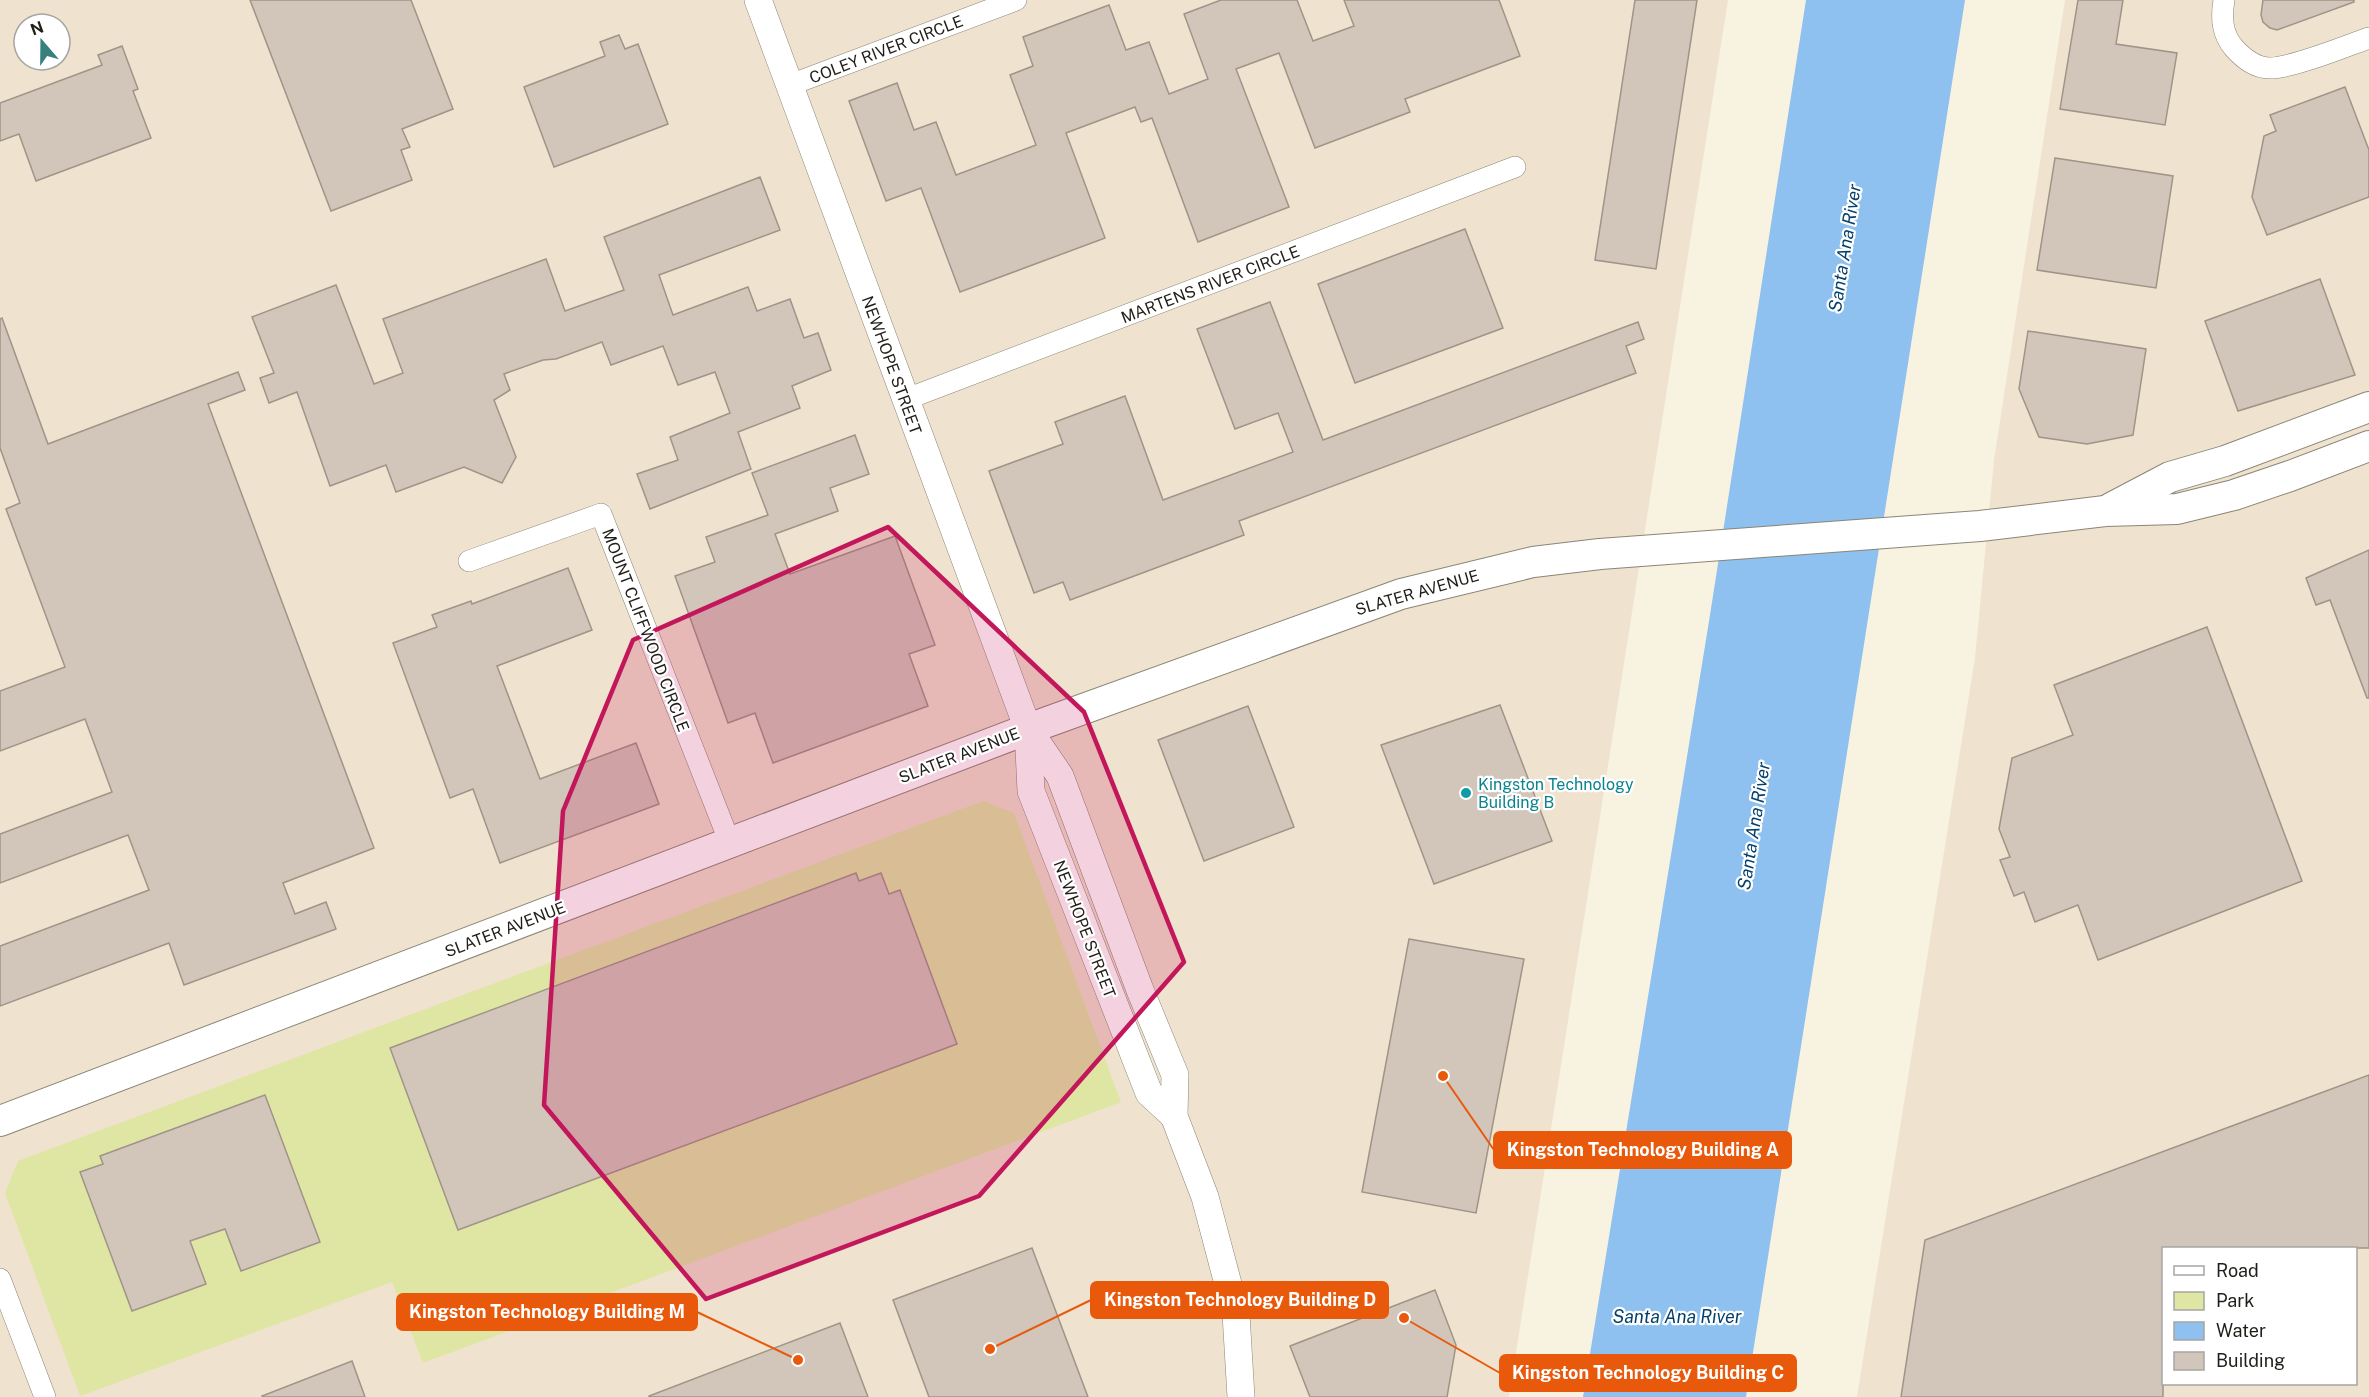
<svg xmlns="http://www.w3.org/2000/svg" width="2369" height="1397" viewBox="0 0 2369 1397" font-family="'Public Sans',sans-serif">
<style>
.commercial{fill:#efe2ce;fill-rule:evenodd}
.green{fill:#dfe6a4}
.water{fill:#8ec0f0}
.building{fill:#d2c5b9;stroke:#a09488;stroke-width:1.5}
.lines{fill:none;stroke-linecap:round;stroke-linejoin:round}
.minor-casing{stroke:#8a8576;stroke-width:22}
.tertiary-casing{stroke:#8a8576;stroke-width:28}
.secondary-casing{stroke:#8a8576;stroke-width:32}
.minor{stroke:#fff;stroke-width:21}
.tertiary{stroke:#fff;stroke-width:27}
.secondary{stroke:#fff;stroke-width:30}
.marked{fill:#c2185b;fill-opacity:0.2;stroke:#c2185b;stroke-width:4.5;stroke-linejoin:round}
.culture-dot{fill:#0f9aa8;stroke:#fff;stroke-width:2}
.labels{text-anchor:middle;stroke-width:4.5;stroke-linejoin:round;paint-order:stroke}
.street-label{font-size:16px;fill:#201e18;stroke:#fff}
.culture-label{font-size:16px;fill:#0d838f;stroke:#fff;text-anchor:start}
.water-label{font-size:18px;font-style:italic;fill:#04406c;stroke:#fff}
.leader{fill:none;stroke:#e8590c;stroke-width:2}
.callout-dot{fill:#e8590c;stroke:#fff;stroke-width:2}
.callout{fill:#e8590c;stroke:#e8590c;stroke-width:2}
.callout-label{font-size:18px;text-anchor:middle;font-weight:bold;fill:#fff}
</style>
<rect width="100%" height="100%" fill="#f8f2e1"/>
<g class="commercial">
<path d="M0,0H1728L1509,1397H0ZM24,24H60V60H24Z"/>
<path d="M2065,0H2369V1397H1857L1975,658L1994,460ZM2164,1248H2356V1384H2164Z"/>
</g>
<path class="green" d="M983,801L1014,813L1121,1102L423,1363L392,1282L80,1396L5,1193L18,1161Z"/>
<path class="water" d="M1806,0H1965L1746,1397H1583L1710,615Z"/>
<g class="building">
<path d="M250,0H411L453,109L402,129L410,147L401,150L412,180L331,211Z"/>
<path d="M1221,0H1297L1313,41L1354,26L1344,0H1499L1520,56L1405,99L1410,112L1315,148L1279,53L1236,69L1289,207L1198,242L1152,118L1141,122L1135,107L1066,133L1105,238L960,292L921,188L886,201L849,101L897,83L914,130L936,122L956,175L1036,145L1010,75L1033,66L1023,37L1109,5L1126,50L1149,42L1169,94L1208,79L1184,14Z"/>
<path d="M1635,0H1697L1656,269L1595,260Z"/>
<path d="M2078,0H2123L2116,44L2177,53L2165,125L2060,109Z"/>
<path d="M2263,0H2354V2L2277,30L2270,28L2263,22L2261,15Z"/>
<path d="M619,35L625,49L638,44L668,124L554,167L524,87L605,56L600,42Z"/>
<path d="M122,46L138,89L133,91L151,138L36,181L19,134L0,141V103L102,65L98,55Z"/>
<path d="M2345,87L2369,150V197L2267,235L2252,197L2264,136L2276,131L2270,115Z"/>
<path d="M2055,158L2173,176L2156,288L2037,270Z"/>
<path d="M760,177L780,230L659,275L673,315L748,287L757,311L790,299L804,338L818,333L831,370L792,386L800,408L738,432L751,469L650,509L637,474L678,460L670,437L730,413L715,372L678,385L663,346L611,365L602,342L556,359L543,360L504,374L510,390L494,400L516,457L502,483L464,467L396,492L386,465L330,486L297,392L269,403L260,378L274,373L252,317L336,285L374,384L403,373L383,319L546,259L565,311L624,290L604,237Z"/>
<path d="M1465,229L1503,328L1355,383L1318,284Z"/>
<path d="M2320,279L2355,375L2238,411L2205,321Z"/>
<path d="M1270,302L1323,440L1638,322L1644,339L1626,346L1636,373L1239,521L1244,535L1070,600L1063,582L1034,593L989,471L1063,444L1055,422L1125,396L1163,500L1293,452L1278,413L1235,429L1197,329Z"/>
<path d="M2,318L48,444L238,372L245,390L208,404L374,848L283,883L295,914L326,902L336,929L184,985L169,943L0,1006V946L149,890L128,835L0,883V834L112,792L85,719L0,751V691L65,667L6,509L20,503L0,448V319Z"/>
<path d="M2028,331L2146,349L2133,435L2087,444L2039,437L2019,389Z"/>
<path d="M855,435L869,474L830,488L838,511L775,534L790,574L895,536L935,645L909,654L928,706L773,763L755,713L728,723L675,576L715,562L706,537L768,515L752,473Z"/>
<path d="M2369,550V698H2367L2330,600L2316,605L2306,578Z"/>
<path d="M568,568L592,630L497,666L540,779L636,743L659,804L500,863L473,789L450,798L393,643L437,627L432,615L471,601L472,604Z"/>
<path d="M2207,627L2302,881L2098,960L2078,905L2035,922L2024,892L2014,896L2000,860L2010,857L1999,829L2012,758L2073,735L2054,685Z"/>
<path d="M1500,705L1552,841L1434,884L1381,745Z"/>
<path d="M1248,706L1294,827L1204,861L1158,740Z"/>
<path d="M856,873L859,881L881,873L889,894L900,890L957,1044L458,1230L390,1048Z"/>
<path d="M1409,939L1524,959L1476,1213L1362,1192Z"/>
<path d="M2369,1075V1248H2163V1397H1901L1925,1240Z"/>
<path d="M265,1095L320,1242L241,1271L225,1229L190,1241L206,1284L132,1311L80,1172L103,1164L100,1156Z"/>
<path d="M1032,1248L1088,1397H929L893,1300Z"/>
<path d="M1435,1290L1456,1345L1447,1397H1310L1290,1346Z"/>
<path d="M840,1323L868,1397H649V1396Z"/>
<path d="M352,1361L365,1397H263L262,1396Z"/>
</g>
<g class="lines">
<defs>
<g id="minor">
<path d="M2224,0C2221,18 2222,34 2234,48C2244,59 2255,68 2270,68C2293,68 2346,46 2369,38"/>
<path d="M790,85L1016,0"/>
<path d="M904,400L1515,167"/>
<path d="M469,561L601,514L730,843"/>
<path d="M0,1279L45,1397"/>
</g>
<g id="tertiary">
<path d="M758,0L1028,729L1060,776L1140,990L1175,1075L1174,1116L1205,1197L1236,1314L1241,1397"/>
<path d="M1028,729L1031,791L1149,1093L1174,1116"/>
</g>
<g id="secondary">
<path d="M2111,508L2170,477L2225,461L2369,407"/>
<path d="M0,1121L1028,729L1401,594L1533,562L1600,554L1980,526L2105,511L2177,509L2234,495L2290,476L2369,446"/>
</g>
</defs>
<use href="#minor" class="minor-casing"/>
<use href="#tertiary" class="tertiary-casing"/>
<use href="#secondary" class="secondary-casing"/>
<use href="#minor" class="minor"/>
<use href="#tertiary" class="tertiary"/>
<use href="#secondary" class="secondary"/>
</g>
<path class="marked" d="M888,527L1084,712L1184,962L979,1196L706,1299L544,1105L563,811L633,640Z"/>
<circle class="culture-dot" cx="1466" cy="793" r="6"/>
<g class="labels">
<g class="street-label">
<text transform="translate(886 49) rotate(-21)" y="6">COLEY RIVER CIRCLE</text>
<text transform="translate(1210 284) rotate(-21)" y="6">MARTENS RIVER CIRCLE</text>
<text transform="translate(892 365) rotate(70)" y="6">NEWHOPE STREET</text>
<text transform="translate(1417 592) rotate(-16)" y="6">SLATER AVENUE</text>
<text transform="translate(646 630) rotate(69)" y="6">MOUNT CLIFFWOOD CIRCLE</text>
<text transform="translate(959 755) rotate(-21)" y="6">SLATER AVENUE</text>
<text transform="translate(505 929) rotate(-21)" y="6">SLATER AVENUE</text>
<text transform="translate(1085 929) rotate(69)" y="6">NEWHOPE STREET</text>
</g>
<g class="culture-label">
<text x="1478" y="790">Kingston Technology<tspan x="1478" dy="18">Building B</tspan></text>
</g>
<g class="water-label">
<text transform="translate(1845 248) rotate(-81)" y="6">Santa Ana River</text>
<text transform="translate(1754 826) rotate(-81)" y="6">Santa Ana River</text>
<text x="1677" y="1323">Santa Ana River</text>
</g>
</g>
<path class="leader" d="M1443 1076L1494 1150M990 1349L1091 1300M798 1360L697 1312M1404 1318L1500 1373"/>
<g class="callout-dot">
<circle cx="1443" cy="1076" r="6"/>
<circle cx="990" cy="1349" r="6"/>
<circle cx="798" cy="1360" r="6"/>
<circle cx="1404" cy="1318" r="6"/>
</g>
<g class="callout">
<rect x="1494" y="1132" width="297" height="36" rx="6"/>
<rect x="1091" y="1282" width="297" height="36" rx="6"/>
<rect x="397" y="1294" width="300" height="36" rx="6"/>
<rect x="1500" y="1355" width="296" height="36" rx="6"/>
</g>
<g class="callout-label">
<text x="1643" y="1156">Kingston Technology Building A</text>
<text x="1240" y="1306">Kingston Technology Building D</text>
<text x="547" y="1318">Kingston Technology Building M</text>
<text x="1648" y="1379">Kingston Technology Building C</text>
</g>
<rect x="2162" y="1247" width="195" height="138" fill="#ffffff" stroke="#a6a5a3" stroke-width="1.5"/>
<rect x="2174" y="1266" width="30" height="9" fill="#ffffff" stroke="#a6a5a3" stroke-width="1.5"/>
<text x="2216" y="1277" font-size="18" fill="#201e18">Road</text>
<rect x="2174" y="1292" width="30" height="18" fill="#dfe6a4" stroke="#a6a5a3" stroke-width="1.5"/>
<text x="2216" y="1307" font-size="18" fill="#201e18">Park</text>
<rect x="2174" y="1322" width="30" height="18" fill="#8ec0f0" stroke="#a6a5a3" stroke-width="1.5"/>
<text x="2216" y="1337" font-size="18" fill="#201e18">Water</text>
<rect x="2174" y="1352" width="30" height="18" fill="#d2c5b9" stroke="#a6a5a3" stroke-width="1.5"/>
<text x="2216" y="1367" font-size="18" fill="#201e18">Building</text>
<g transform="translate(42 42) rotate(340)"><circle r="28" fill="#ffffff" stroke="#a6a5a3" stroke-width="1.5"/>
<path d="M0-4.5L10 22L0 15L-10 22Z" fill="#38807d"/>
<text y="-9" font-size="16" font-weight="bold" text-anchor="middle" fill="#201e18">N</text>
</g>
</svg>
